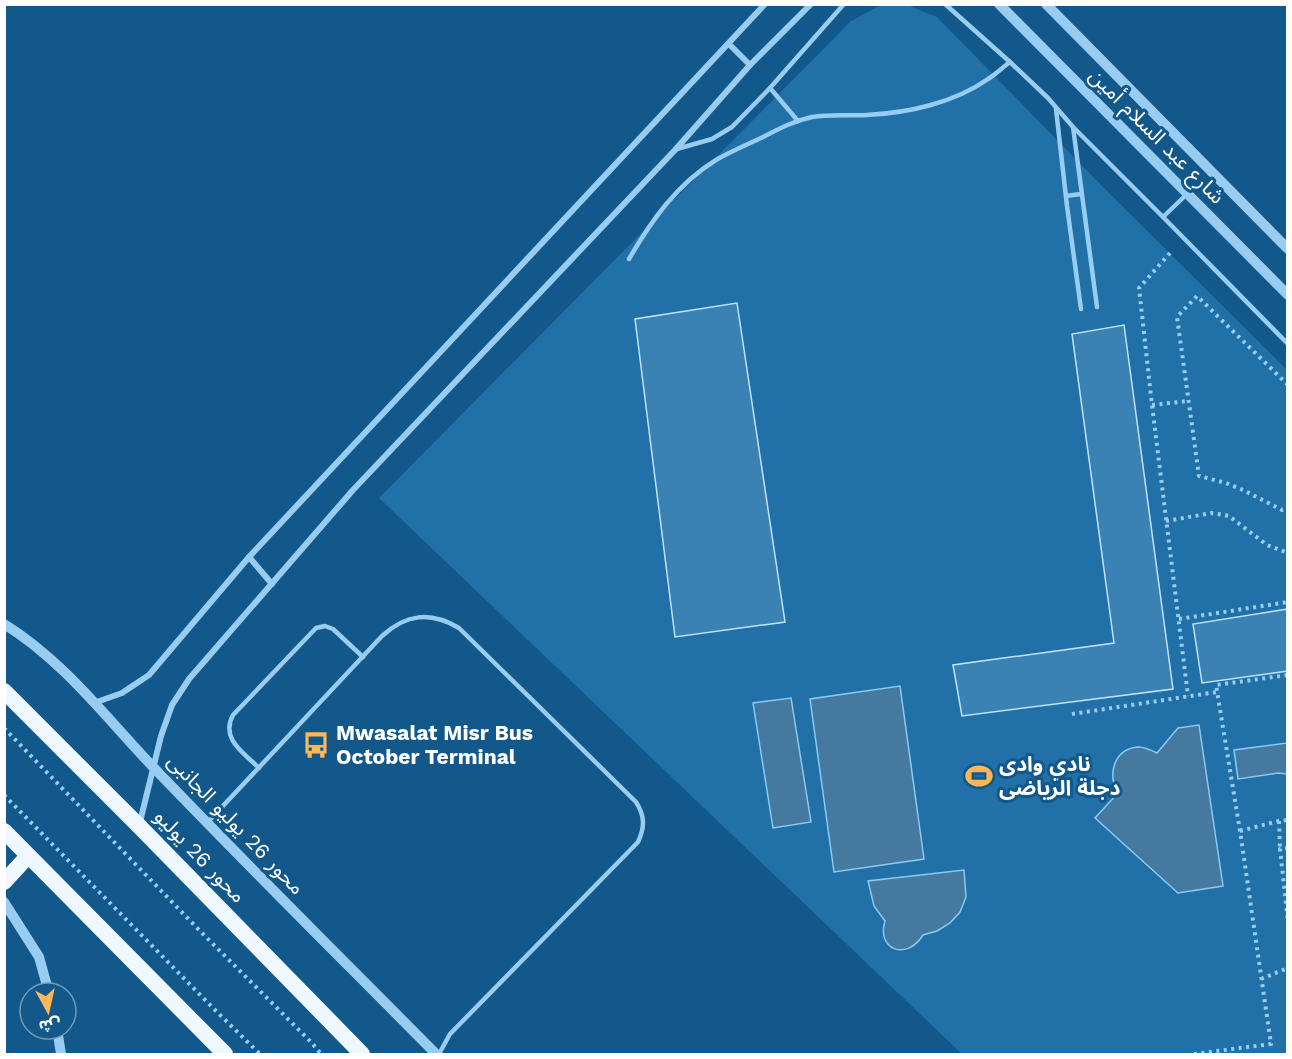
<svg xmlns="http://www.w3.org/2000/svg" width="1292" height="1059" viewBox="0 0 1292 1059" font-family="'Work Sans','Noto Sans Arabic',sans-serif">
<style>
.green{fill:#2171a8}
.water{fill:#46799f;stroke:#8acaf4;stroke-width:1.5}
.building{fill:#3b82b4;stroke:#bfe3fc;stroke-width:1.5}
.lines{fill:none;stroke-linecap:round;stroke-linejoin:round}
.path{stroke:#98cdf1;stroke-width:4;stroke-dasharray:3 4.5;stroke-linecap:butt}
.service{stroke:#98cdf1;stroke-width:4.5}
.minor{stroke:#98cdf1;stroke-width:6}
.tertiary{stroke:#98cdf1;stroke-width:10}
.trunk{stroke:#f0f8ff;stroke-width:16}
.labels{text-anchor:middle;stroke-width:6;stroke-linejoin:round;paint-order:stroke}
.street-label{font-size:21px;fill:#fff;stroke:#12588a}
.poi-label{font-size:21px;font-weight:bold;fill:#fff;stroke:#12588a;text-anchor:start}
</style>
<rect width="100%" height="100%" fill="#12588a"/>
<path class="green" d="M907,5L937,17L1100,184L1287,370V1054H962L379,498L851,21L879,6Z"/>
<g class="water">
<path d="M900,686L924,859L834,872L810,699Z"/>
<path d="M791,698L811,822L773,828L753,703Z"/>
<path d="M1199,725L1223,886L1178,893L1095,818L1118,793C1107,774 1114,749 1138,747C1145,747 1151,750 1157,753L1178,728Z"/>
<path d="M1287,743V774L1278,773L1238,779L1234,750Z"/>
<path d="M964,870L966,897L960,912L950,923L937,931L923,935C906,962 876,949 885,921L874,906L868,881Z"/>
</g>
<g class="building">
<path d="M737,303L785,622L675,637L635,319Z"/>
<path d="M1124,325L1173,689L962,716L953,665L1114,643L1072,334Z"/>
<path d="M1288,609V671L1202,683L1193,624Z"/>
</g>
<g class="lines">
<g class="path">
<path d="M1170,253L1139,288L1152,405L1188,696"/>
<path d="M1288,385L1197,296L1177,317L1199,476L1226,483L1243,490L1282,510L1288,508"/>
<path d="M1152,405L1188,401"/>
<path d="M1166,521L1212,513L1229,516L1267,545L1288,553"/>
<path d="M1179,619L1288,602"/>
<path d="M1072,714L1217,692"/>
<path d="M4,728L200,931L311,1042L321,1054"/>
<path d="M4,795L217,1012L260,1054"/>
<path d="M1279,821L1280,849"/>
<path d="M1240,831L1279,821L1288,820"/>
<path d="M1288,848L1280,849L1288,922"/>
<path d="M1261,979L1288,968"/>
<path d="M1194,1054L1271,1044L1240,831L1216,685L1288,675"/>
</g>
<g class="service">
<path d="M945,4L1010,62L1048,98L1073,127L1163,217L1288,344"/>
<path d="M770,88L798,121"/>
<path d="M1056,109L1067,206L1081,309"/>
<path d="M1073,127L1097,307"/>
<path d="M677,149L712,139L732,127L770,88L844,4"/>
<path d="M1066,196L1081,194"/>
<path d="M1163,217L1187,194"/>
<path d="M629,259C651,221 677,184 716,160C730,152 746,145 761,138C777,130 793,121 812,117C830,114 848,116 867,115C908,113 954,103 988,79C996,74 1003,67 1010,62"/>
<path d="M259,768C244,753 220,739 233,715L316,628L325,626L333,629L363,657"/>
<path d="M207,823L382,636C406,614 430,611 459,628L636,802C645,816 645,827 638,842L450,1034L439,1054"/>
</g>
<g class="minor">
<path d="M729,44L750,65"/>
<path d="M249,557L272,584"/>
<path d="M94,703L122,693L149,675L249,557L765,4"/>
<path d="M140,822L161,736L172,705L189,679L353,490L675,150L750,65L811,4"/>
</g>
<g class="tertiary">
<path d="M999,4L1288,295"/>
<path d="M1046,4L1288,249"/>
<path d="M4,624C64,661 107,719 155,769C247,865 342,959 436,1054"/>
<path d="M4,902L39,957L49,993"/>
<path d="M57,1029L61,1054"/>
</g>
<g class="trunk">
<path d="M4,691L139,826L362,1054"/>
<path d="M4,831L225,1054"/>
<path d="M4,882L28,856"/>
</g>
</g>
<defs>
<symbol id="bus-bare" viewBox="-9 -9 18 18"><path d="M-5-6H5V4H4V6H2V4H-2V6H-4V4H-5ZM-3.5-4V0h7V-4ZM-3.5 1.2v1.5H-2V1.2ZM2 1.2v1.5H3.5V1.2Z" fill="#ffb758" stroke="#12588a" stroke-width="2.5" paint-order="stroke"/></symbol>
<symbol id="stadium-bare" viewBox="-9 -9 18 18"><path d="M0-5a6.5 5 0 1 0 0 10a6.5 5 0 1 0 0-10ZM-3.5-1.8h7v3.6h-7Z" fill="#ffb758" stroke="#12588a" stroke-width="2.5" paint-order="stroke"/></symbol>
</defs>
<g fill-rule="evenodd">
<use href="#bus-bare" x="297" y="726" width="38" height="38"/>
<use href="#stadium-bare" x="960" y="757" width="38" height="38"/>
</g>
<g class="labels">
<g class="street-label">
<text transform="translate(1157 136) rotate(45)" y="7">شارع عبد السلام أمين</text>
<text transform="translate(236 824) rotate(46)" y="7">محور 26 يوليو الجانبى</text>
<text transform="translate(200 856) rotate(46)" y="7">محور 26 يوليو</text>
</g>
<g class="poi-label">
<text x="336" y="740">Mwasalat Misr Bus<tspan x="336" dy="24">October Terminal</tspan></text>
<text x="999" y="771">نادي وادى<tspan x="999" dy="24">دجلة الرياضى</tspan></text>
</g>
</g>
<rect width="1292" height="1059" fill="none" stroke="#ffffff" stroke-width="12"/>
<g transform="translate(48 1011) rotate(172)"><circle r="28" fill="#12588a" stroke="#719bb9" stroke-width="1.5"/>
<path d="M0-4.5L10 22L0 15L-10 22Z" fill="#ffb758"/>
<text y="-9" font-size="16" font-weight="bold" text-anchor="middle" fill="#ffffff">ش</text>
</g>
</svg>
